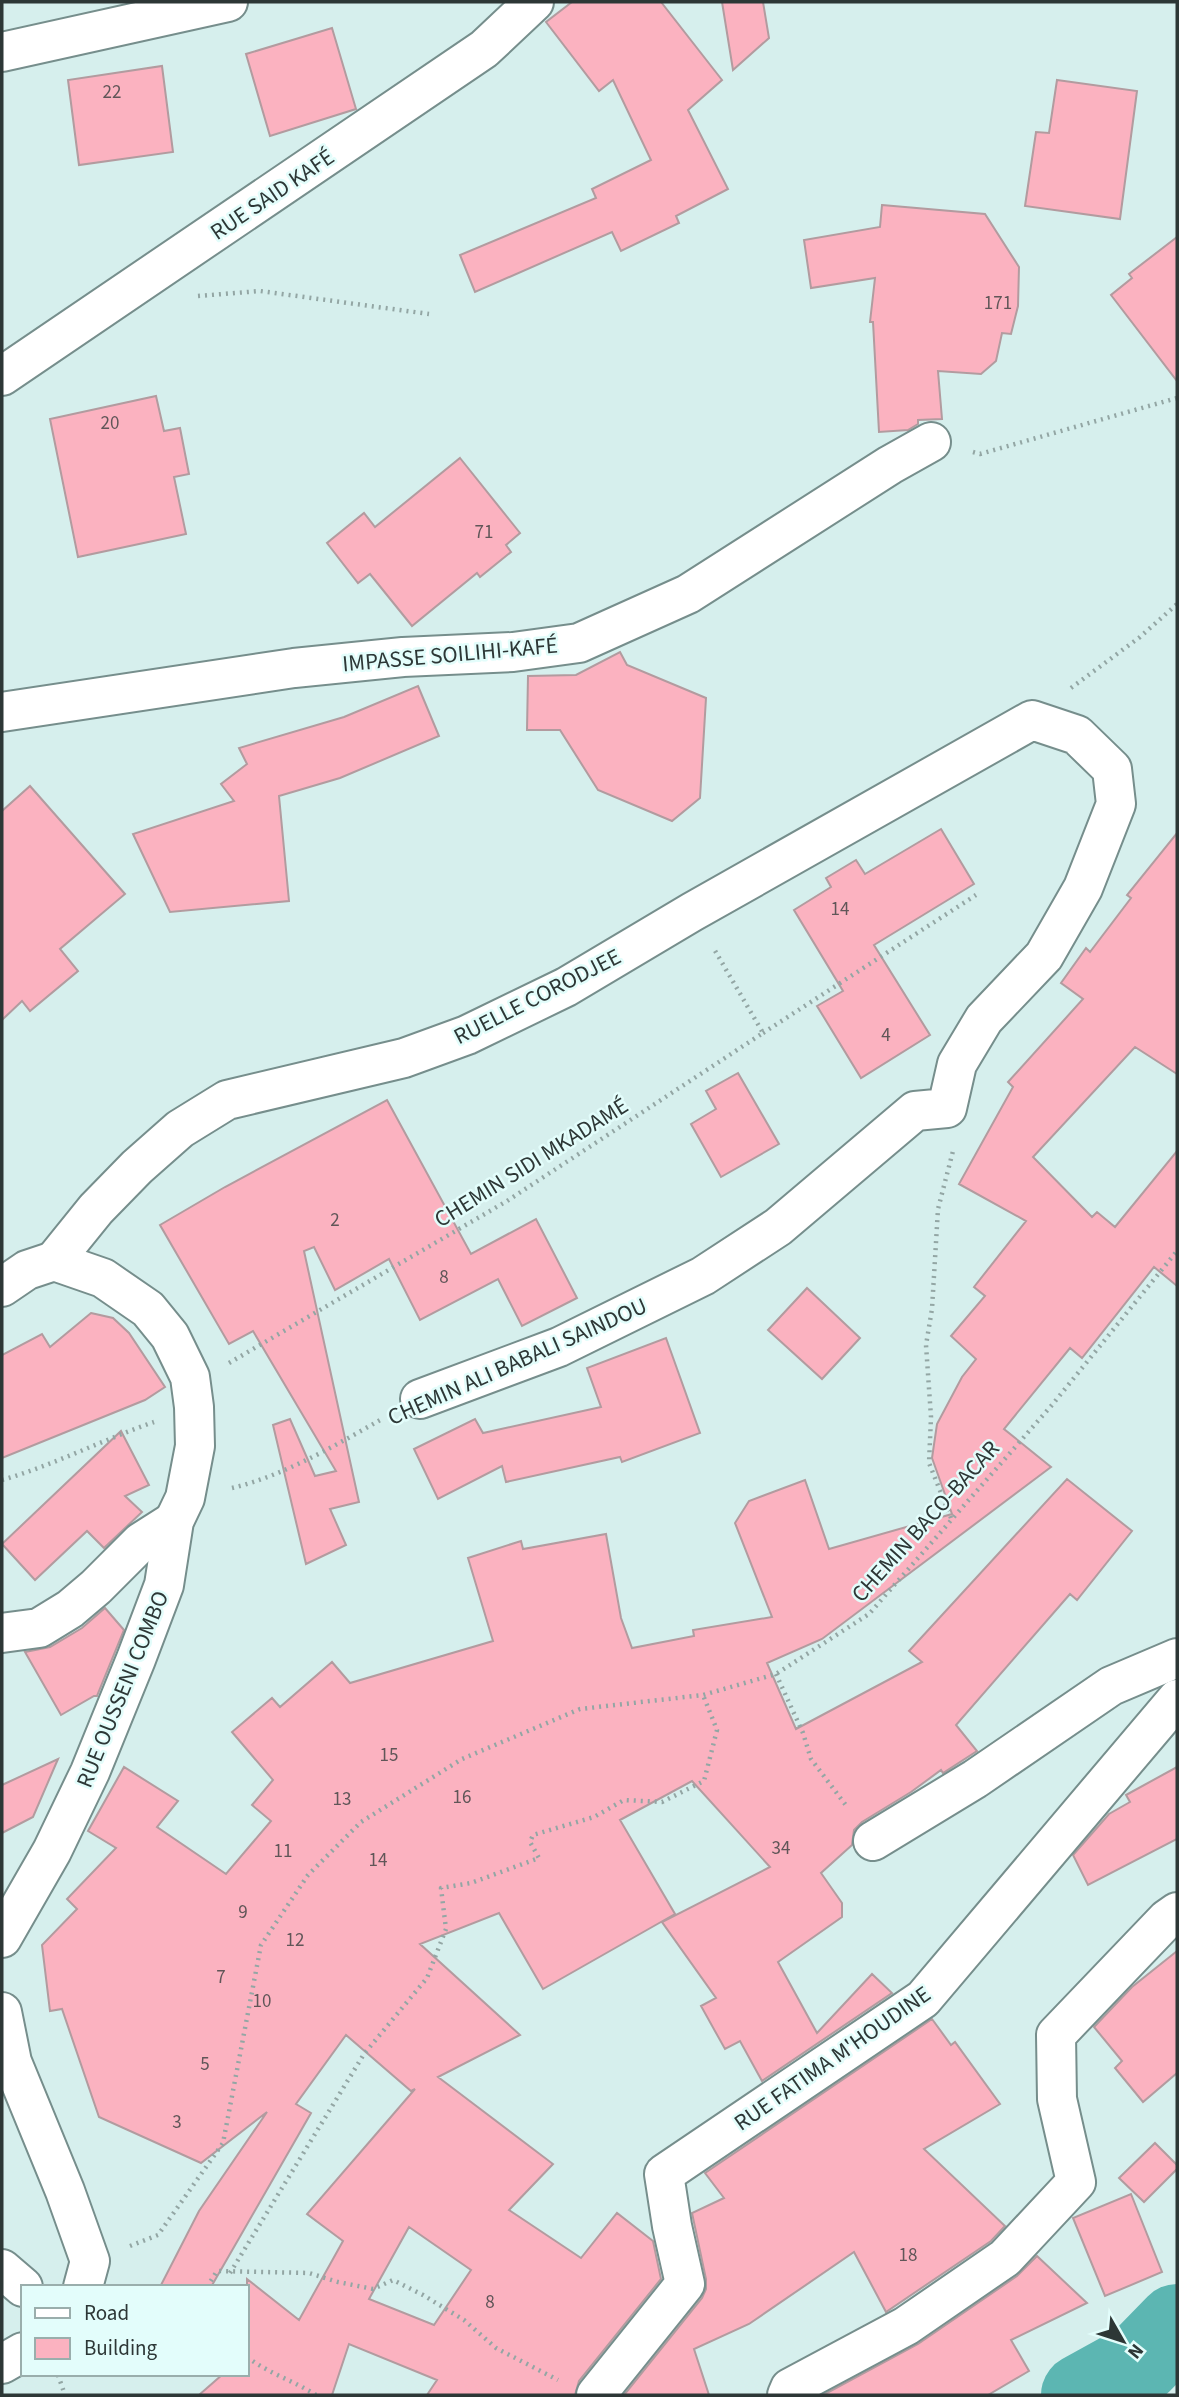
<svg xmlns="http://www.w3.org/2000/svg" width="1179" height="2397" viewBox="0 0 1179 2397" font-family="'Source Sans 3',sans-serif">
<style>
.lines{fill:none;stroke-linecap:round;stroke-linejoin:round}
.river{stroke:#5cb6b2;stroke-width:82}
.building{fill:#fbb2c0;stroke:#b29b9f;stroke-width:2;fill-rule:evenodd}
.minor-casing{stroke:#768e8c;stroke-width:42}
.path{stroke:#93a6a4;stroke-width:4.5;stroke-dasharray:2 5;stroke-linecap:butt}
.minor{stroke:#fff;stroke-width:38}
.labels{text-anchor:middle;stroke-width:5;stroke-linejoin:round;paint-order:stroke}
.number-label{font-size:19px;fill:#605658}
.street-label{font-size:23px;fill:#2d3736;stroke:#e3fdfb}
</style>
<rect width="100%" height="100%" fill="#d6efed"/>
<g class="lines">
<path class="river" d="M1082,2395L1140,2363L1177,2325"/>
</g>
<g class="building">
<path d="M572,2H661L722,80L688,110L728,189L676,216L679,223L621,251L612,232L475,292L460,255L596,198L592,189L651,160L613,80L599,91L546,22Z"/>
<path d="M722,2H763L769,38L733,70Z"/>
<path d="M332,28L356,109L270,136L246,54Z"/>
<path d="M162,66L173,152L79,165L68,80Z"/>
<path d="M1057,80L1137,91L1120,219L1025,206L1036,132L1049,133Z"/>
<path d="M882,205L985,214L1019,267L1018,306L1011,334L1002,333L996,361L981,374L938,371L942,419L918,420V424L908,430L879,432L873,322H870L875,278L811,288L804,240L880,227Z"/>
<path d="M1177,237V381L1111,295L1132,278L1129,274Z"/>
<path d="M156,396L164,431L180,428L189,474L174,477L186,534L78,557L50,419Z"/>
<path d="M460,458L520,533L506,545L511,552L480,577L477,573L412,626L370,574L358,583L327,543L364,513L375,527Z"/>
<path d="M620,652L627,665L706,698L700,798L672,821L598,790L560,730H527L528,676L576,675Z"/>
<path d="M418,686L439,736L340,778L279,796L289,901L170,912L133,834L234,801L221,784L247,764L239,748L344,717Z"/>
<path d="M30,786L125,894L60,949L78,971L30,1011L22,1001L2,1020V811Z"/>
<path d="M941,829L974,884L874,945L930,1035L861,1078L817,1006L843,991L794,910L831,887L826,878L856,860L865,874Z"/>
<path d="M1177,833V1074L1135,1047L1033,1157L1092,1217L1097,1212L1115,1227L1177,1151V1286L1154,1267L1082,1358L1070,1348L1004,1429L1051,1467L822,1639L767,1663L796,1729L922,1662L909,1651L1067,1479L1132,1531L1077,1600L1070,1594L956,1725L977,1751L943,1773L941,1770L911,1792L862,1822L854,1830L852,1845L821,1873L842,1903V1917L778,1962L817,2033L872,1974L892,1993L762,2081L740,2041L725,2049L701,2006L716,1998L662,1922L770,1867L692,1781L620,1820L675,1914L543,1989L499,1913L420,1944L520,2035L438,2077L553,2164L509,2210L581,2258L617,2213L653,2241L661,2279L579,2381L575,2395H427L437,2380L349,2344L332,2395H199L223,2374H247V2279L299,2320L343,2241L307,2214L415,2089L411,2091L346,2035L296,2104L311,2113L211,2287H160L199,2211L267,2112L201,2163L99,2117L62,2009L50,2011L42,1945L77,1909L67,1899L116,1848L88,1831L124,1767L178,1801L157,1827L226,1874L271,1821L252,1805L273,1780L232,1732L272,1698L280,1707L332,1662L350,1683L493,1641L468,1558L521,1541L523,1549L606,1534L621,1618L632,1648L694,1636L693,1630L772,1617L735,1523L749,1501L805,1480L829,1549L952,1514L932,1458L937,1424L962,1377L976,1359L951,1336L985,1296L974,1287L1026,1221L959,1184L1013,1087L1008,1082L1083,999L1061,983L1086,948L1090,952L1131,898L1127,895ZM409,2227L471,2270L434,2325L369,2299Z"/>
<path d="M738,1073L779,1144L721,1177L691,1124L716,1109L706,1091Z"/>
<path d="M387,1100L471,1254L536,1219L577,1298L522,1326L498,1279L420,1320L389,1259L335,1290L314,1247L304,1251L359,1502L330,1509L346,1545L306,1564L273,1425L290,1419L315,1476L336,1471L253,1331L229,1344L160,1225L225,1187Z"/>
<path d="M807,1288L860,1338L822,1379L768,1330Z"/>
<path d="M91,1313L113,1318L129,1333L165,1387L145,1400L2,1458V1355L42,1334L50,1347Z"/>
<path d="M666,1338L700,1433L622,1462L620,1457L506,1482L502,1466L438,1499L414,1449L475,1419L483,1433L601,1407L587,1368Z"/>
<path d="M121,1431L149,1485L125,1496L142,1512L104,1548L87,1531L35,1580L2,1544Z"/>
<path d="M105,1608L124,1630L97,1696H94L61,1715L25,1652L50,1647L82,1628Z"/>
<path d="M58,1759L33,1817L2,1833V1785Z"/>
<path d="M1177,1767V1839L1088,1885L1073,1855L1109,1814L1130,1802L1126,1795Z"/>
<path d="M1177,1951V2073L1143,2102L1115,2068L1122,2061L1094,2027L1132,1987Z"/>
<path d="M932,2019L951,2045L955,2042L1000,2104L924,2149L1005,2226L991,2241L886,2312L854,2252L749,2324L694,2349L709,2395H624L702,2298L706,2289V2279L692,2213L724,2198L705,2173Z"/>
<path d="M1155,2143L1177,2165V2169L1144,2202L1119,2178Z"/>
<path d="M1131,2194L1162,2272L1105,2296L1073,2218Z"/>
<path d="M1037,2256L1087,2303L1011,2340L1029,2371L988,2395H823L918,2344L1017,2276Z"/>
</g>
<g class="lines">
<defs>
<g id="minor">
<path d="M2,52L228,2"/>
<path d="M2,376L484,49L534,2"/>
<path d="M2,712L294,668L403,657L513,652L579,643L688,594L890,465L931,442"/>
<path d="M54,1261L96,1209L137,1167L180,1129L227,1100L404,1058L467,1035L566,987L692,912L1032,720L1077,735L1112,769L1116,804L1083,888L1044,956L984,1019L957,1064L947,1108L915,1111L778,1227L703,1276L559,1347L420,1399"/>
<path d="M2,1287L27,1270L54,1261L103,1278L148,1309L170,1336L190,1377L194,1407L195,1446L185,1498L174,1521L164,1585L136,1659L90,1772L52,1851L2,1938"/>
<path d="M2,1633L39,1628L70,1609L96,1587L141,1542L174,1521"/>
<path d="M873,1841L975,1779L1111,1686L1177,1658"/>
<path d="M2,2012L12,2062L65,2191L90,2261L83,2287"/>
<path d="M2,2269L23,2287"/>
<path d="M2,2364L23,2352"/>
<path d="M596,2395L685,2284L672,2226L664,2174L923,1999L1177,1699"/>
<path d="M787,2395L790,2388L906,2326L1005,2258L1076,2182L1057,2099L1056,2035L1167,1919L1177,1912"/>
</g>
</defs>
<use href="#minor" class="minor-casing"/>
<g class="path">
<path d="M198,296L260,291L429,314"/>
<path d="M973,452L980,454L1177,398"/>
<path d="M1071,688L1140,637L1177,604"/>
<path d="M763,1033L976,895"/>
<path d="M229,1363L507,1201L763,1033L714,949"/>
<path d="M2,1480C54,1465 102,1440 154,1422"/>
<path d="M232,1488C283,1476 336,1445 382,1419"/>
<path d="M951,1518L929,1463L931,1417L926,1345L932,1309L938,1209L953,1151"/>
<path d="M776,1674L803,1733L811,1759L848,1808"/>
<path d="M130,2246L158,2235L223,2143L261,1945L308,1875L361,1822L462,1759L580,1709L703,1695L776,1674L869,1614L1052,1405L1177,1251"/>
<path d="M230,2273L364,2054L427,1978L446,1929L441,1888L471,1883L539,1858L530,1842L533,1835L594,1817L624,1800L662,1802L704,1781L717,1730L703,1695"/>
<path d="M207,2287L217,2271L309,2273L338,2282L373,2289L393,2280L423,2295L464,2320L496,2348L558,2380"/>
<path d="M247,2357C268,2373 294,2381 316,2395"/>
<path d="M58,2375L65,2395"/>
</g>
<use href="#minor" class="minor"/>
</g>
<g class="labels">
<g class="number-label">
<text x="112" y="98">22</text>
<text x="998" y="309">171</text>
<text x="110" y="429">20</text>
<text x="484" y="538">71</text>
<text x="840" y="915">14</text>
<text x="886" y="1041">4</text>
<text x="335" y="1226">2</text>
<text x="444" y="1283">8</text>
<text x="389" y="1761">15</text>
<text x="462" y="1803">16</text>
<text x="342" y="1805">13</text>
<text x="781" y="1854">34</text>
<text x="283" y="1857">11</text>
<text x="378" y="1866">14</text>
<text x="243" y="1918">9</text>
<text x="295" y="1946">12</text>
<text x="221" y="1983">7</text>
<text x="262" y="2007">10</text>
<text x="205" y="2070">5</text>
<text x="177" y="2128">3</text>
<text x="908" y="2261">18</text>
<text x="490" y="2308">8</text>
</g>
<g class="street-label">
<text transform="translate(272 194) rotate(-34)" y="8">RUE SAID KAFÉ</text>
<text transform="translate(450 654) rotate(-5)" y="8">IMPASSE SOILIHI-KAFÉ</text>
<text transform="translate(537 996) rotate(-27)" y="8">RUELLE CORODJEE</text>
<text transform="translate(531 1162) rotate(-32)" y="8">CHEMIN SIDI MKADAMÉ</text>
<text transform="translate(517 1361) rotate(-24)" y="8">CHEMIN ALI BABALI SAINDOU</text>
<text transform="translate(925 1521) rotate(-48)" y="8">CHEMIN BACO-BACAR</text>
<text transform="translate(122 1689) rotate(-68)" y="8">RUE OUSSENI COMBO</text>
<text transform="translate(832 2058) rotate(-35)" y="8">RUE FATIMA M'HOUDINE</text>
</g>
</g>
<rect width="1179" height="2397" fill="none" stroke="#2d3736" stroke-width="7"/>
<rect x="21" y="2285" width="228" height="91" fill="#e3fdfb" stroke="#9aaeac" stroke-width="2"/>
<rect x="35" y="2308" width="35" height="10" fill="#ffffff" stroke="#9aaeac" stroke-width="2"/>
<text x="84" y="2320" font-size="21" fill="#2d3736">Road</text>
<rect x="35" y="2338" width="35" height="21" fill="#fbb2c0" stroke="#9aaeac" stroke-width="2"/>
<text x="84" y="2355" font-size="21" fill="#2d3736">Building</text>
<g transform="translate(1123 2341) rotate(129)" stroke="#e3fdfb" stroke-width="5" paint-order="stroke">
<path d="M0-5L12 26L0 18L-12 26Z" fill="#2d3736"/>
<text y="-10" font-size="19" font-weight="bold" text-anchor="middle" fill="#2d3736">N</text>
</g>
</svg>
